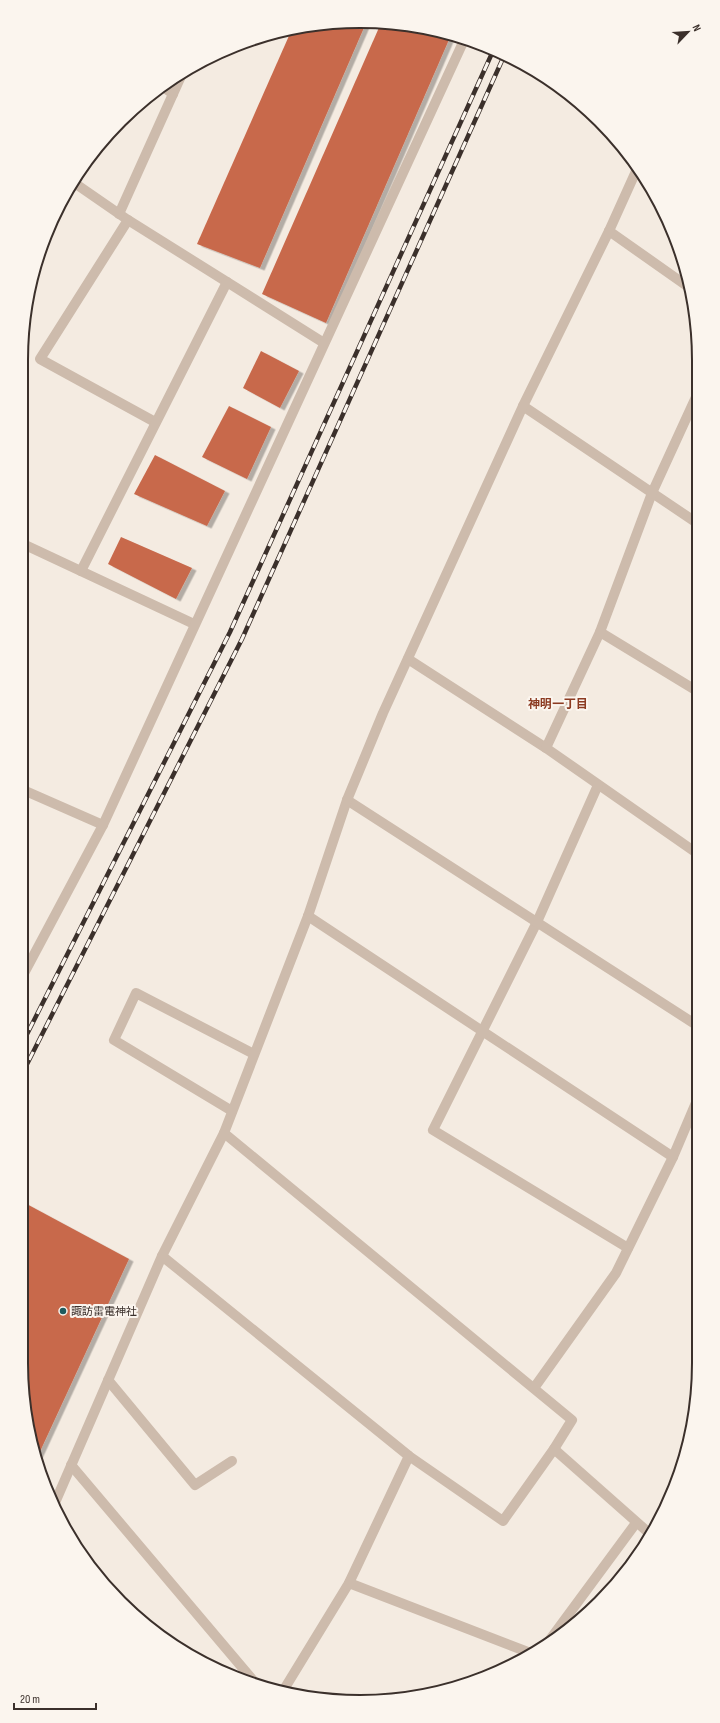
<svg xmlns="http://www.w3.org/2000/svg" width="720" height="1723" viewBox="0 0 720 1723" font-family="'Sofia Sans Condensed','Noto Sans JP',sans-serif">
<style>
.building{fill:#c8694b;filter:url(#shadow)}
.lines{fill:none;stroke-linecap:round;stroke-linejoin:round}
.service{stroke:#cdbbac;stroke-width:10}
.minor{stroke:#cdbbac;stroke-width:10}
.rail-casing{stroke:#3b302b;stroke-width:4.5}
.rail{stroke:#fbf5ee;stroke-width:3;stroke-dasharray:9;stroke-linecap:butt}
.poi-dot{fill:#1f5a5e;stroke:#fbf5ee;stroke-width:1.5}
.labels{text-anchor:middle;stroke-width:4;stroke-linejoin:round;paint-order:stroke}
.poi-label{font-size:11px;fill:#3b302b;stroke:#fbf5ee;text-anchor:start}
.neighbourhood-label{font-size:12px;font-weight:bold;fill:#8c3b22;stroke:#fbf5ee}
.rim{fill:none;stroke:#3b302b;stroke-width:2}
</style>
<defs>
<filter id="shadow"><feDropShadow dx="4.5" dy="2.5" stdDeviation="0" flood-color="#0004"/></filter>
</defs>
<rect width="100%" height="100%" fill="#f4ebe1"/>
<g class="building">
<path d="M338,22L366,23L260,268L197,244L292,29Z"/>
<path d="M381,23L404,24L451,35L326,323L262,294Z"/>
<path d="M261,351L299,371L280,408L243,388Z"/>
<path d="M229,406L271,427L247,479L202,457Z"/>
<path d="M155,455L225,491L207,526L134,494Z"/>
<path d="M121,537L192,568L176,599L108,564Z"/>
<path d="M21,1201L129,1259L37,1458L21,1363Z"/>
</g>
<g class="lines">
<g class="service">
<path d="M308,916L673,1157"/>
<path d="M108,1380L195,1485L232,1461"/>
</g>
<g class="minor">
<path d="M162,86L173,94"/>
<path d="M73,182L128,220L227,282"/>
<path d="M119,214L182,74"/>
<path d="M128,220L40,359L155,422"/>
<path d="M609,231L687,286"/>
<path d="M523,406L697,523"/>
<path d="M21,543L194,624"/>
<path d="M81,571L227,282L324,343"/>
<path d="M600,632L697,691"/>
<path d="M408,659L546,748L698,854"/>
<path d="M546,748L600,632L652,493L696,397"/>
<path d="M598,785L537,922L433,1130L628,1248"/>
<path d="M21,789L103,825"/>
<path d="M347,800L698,1026"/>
<path d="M21,979L103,825L465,38"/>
<path d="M232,1111L114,1040L136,993L254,1054"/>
<path d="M162,1256L409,1456L503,1521L554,1449L572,1420L224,1133"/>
<path d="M534,1388L616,1273L673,1157L698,1098"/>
<path d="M554,1449L649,1533"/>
<path d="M71,1465L257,1685"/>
<path d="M54,1505L162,1256L224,1133L308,916L347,800L383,713L523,406L609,231L637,169"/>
<path d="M349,1583L533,1654"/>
<path d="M546,1645L636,1523"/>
<path d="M283,1691L349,1583L409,1456"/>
</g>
<defs>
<g id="rail">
<path d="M21,1046L230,632L493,51"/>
<path d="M21,1076L242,639L504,56"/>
</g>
</defs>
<use href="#rail" class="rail-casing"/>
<use href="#rail" class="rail"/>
</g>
<circle class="poi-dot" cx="63" cy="1311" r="4"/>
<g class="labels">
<g class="poi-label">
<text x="71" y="1315">諏訪雷電神社</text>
</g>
<g class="neighbourhood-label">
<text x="558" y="708">神明一丁目</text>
</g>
</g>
<path d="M0 0H720V1723H0ZM360 28H360A332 332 0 0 1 692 360V1363A332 332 0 0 1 360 1695H360A332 332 0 0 1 28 1363V360A332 332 0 0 1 360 28Z" fill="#fbf5ee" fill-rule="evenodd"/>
<path class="rim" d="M360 28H360A332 332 0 0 1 692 360V1363A332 332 0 0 1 360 1695H360A332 332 0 0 1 28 1363V360A332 332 0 0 1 360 28Z"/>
<g transform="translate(688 32) rotate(65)" stroke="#fbf5ee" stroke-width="3" paint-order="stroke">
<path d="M0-3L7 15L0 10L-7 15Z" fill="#3b302b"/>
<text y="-6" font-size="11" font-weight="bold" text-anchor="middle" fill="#3b302b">N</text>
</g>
<path d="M14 1703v6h82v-6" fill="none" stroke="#3b302b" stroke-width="2"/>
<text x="20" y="1703" font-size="12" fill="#3b302b" stroke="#fbf5ee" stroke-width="3" paint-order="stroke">20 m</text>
</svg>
